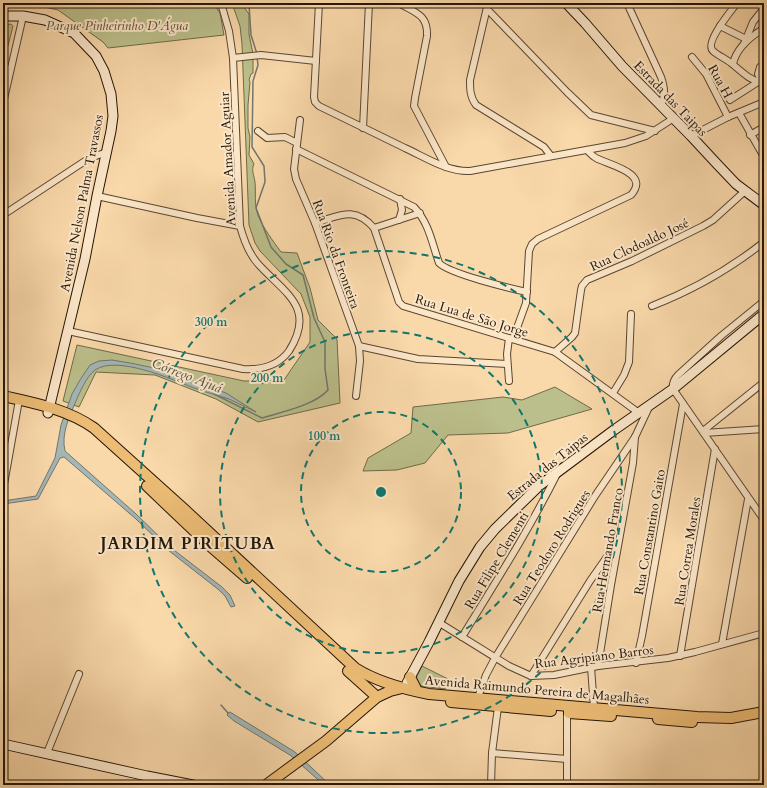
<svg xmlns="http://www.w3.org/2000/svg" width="767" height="788" viewBox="0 0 767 788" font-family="Cardo,serif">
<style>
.green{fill:#bbbf8b;stroke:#706a49}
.water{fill:#a4b6b5;stroke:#71766f}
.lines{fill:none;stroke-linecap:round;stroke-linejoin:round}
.stream{stroke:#71766f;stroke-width:1.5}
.street-casing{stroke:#5a4630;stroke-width:8}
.secondary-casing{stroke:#251507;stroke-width:11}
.primary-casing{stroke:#251507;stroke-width:12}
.street{stroke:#fbe6c8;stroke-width:6}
.secondary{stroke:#fbe6c8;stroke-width:9}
.primary{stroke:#ecbc75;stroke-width:10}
.ring{fill:none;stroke:#0f766e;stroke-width:2;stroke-dasharray:7 5}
.labels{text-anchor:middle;stroke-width:4;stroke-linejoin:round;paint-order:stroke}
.park-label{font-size:13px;font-style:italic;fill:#5a5035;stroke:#fbe6c8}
.street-label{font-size:13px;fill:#251507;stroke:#fbe6c8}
.water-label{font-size:14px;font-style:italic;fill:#514d44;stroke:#fbe6c8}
.district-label{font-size:17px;font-weight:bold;letter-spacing:1px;fill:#251507;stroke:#fbe6c8}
.centre{fill:#0f766e;stroke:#fbe6c8;stroke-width:2}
.ring-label{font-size:12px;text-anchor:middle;font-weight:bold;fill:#0f766e;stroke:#fbe6c8;stroke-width:4;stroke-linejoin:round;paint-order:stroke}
</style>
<rect width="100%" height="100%" fill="#f9d8aa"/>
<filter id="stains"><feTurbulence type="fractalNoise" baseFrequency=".005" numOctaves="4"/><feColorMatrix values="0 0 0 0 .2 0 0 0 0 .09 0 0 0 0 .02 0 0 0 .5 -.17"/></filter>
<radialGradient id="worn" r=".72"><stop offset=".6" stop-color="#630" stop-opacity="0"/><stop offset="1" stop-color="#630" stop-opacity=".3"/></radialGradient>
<g class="green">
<path d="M27,3H213L220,13L224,35L108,48L103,42L58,10Z"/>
<path d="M232,3H241L249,14V34L253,54V73L251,74L249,80L250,82L248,105V128L250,137L249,155L254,164C251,170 254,175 255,182C256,192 254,205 258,215C263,228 273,241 281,252L297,253L310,288L318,320L337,339L340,403L258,422L216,399L155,375L96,372L79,407L63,401L77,345L244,381L284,380L310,342V317L301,294L260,251L255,243L249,225L242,44L240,26Z"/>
<path d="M11,24L13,26L8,46L6,47L3,44V25Z"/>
<path d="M555,387L592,409L508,433L448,435L425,463L397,470L363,471L368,458L411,433L413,407L503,397L522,400Z"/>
<path d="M422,666L448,679L445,689L421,686L414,684L415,680Z"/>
</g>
<g class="water">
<path d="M112,360L130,363L159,369L226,393L256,412C247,408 238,403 229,399C217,395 205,392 194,388C171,379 117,355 95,370C86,377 80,392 76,401C69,417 61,434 65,451L135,513L170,547L222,587L230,595L235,606L231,607L225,596L219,590L168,550L136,519L64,457L60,458L38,499L3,504V501L36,496L55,458L61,425L72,394L80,380L90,365L99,361Z"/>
<path d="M230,712L295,752L330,785H324L290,755L234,721L227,715L228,713Z"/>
</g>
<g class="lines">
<g class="stream">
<path d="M242,3L248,4"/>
<path d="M247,3L249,5L251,35L257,54"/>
<path d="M214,394L262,418C282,412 315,405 328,390L325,369V342L314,318L303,275L286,264L271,247L256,208L265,182L264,166L252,147L253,81L258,65L257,57"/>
<path d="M221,705L228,713"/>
</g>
<defs>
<g id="street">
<path d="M319,3L314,97L315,102L319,106C348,120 376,134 405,148C425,157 447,172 470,171L625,143L646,136L674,118"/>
<path d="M399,3C415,13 428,14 427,36L415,98L414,106L446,167"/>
<path d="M488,3L470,80C470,89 470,97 476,105L544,147L551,156"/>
<path d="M627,3L661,77C665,88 665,95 661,106"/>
<path d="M737,3C731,11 704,43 713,51C717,55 726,59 731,63C741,71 749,80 762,83"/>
<path d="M487,9L567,92L591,115L655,131"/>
<path d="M764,24L763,32L764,36"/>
<path d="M720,26L746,39"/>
<path d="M744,44L753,22L764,8"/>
<path d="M692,57L706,74L728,117"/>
<path d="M233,58L261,55L316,61"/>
<path d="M3,60L9,76"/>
<path d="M733,64C736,49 750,37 763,29"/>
<path d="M764,64L760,67L758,74L764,87"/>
<path d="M730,100L758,82"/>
<path d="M3,103L23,16"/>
<path d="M739,113L764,157"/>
<path d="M300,120L294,169L296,179L315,223L359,346L360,361L356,396"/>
<path d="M363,128L369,3"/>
<path d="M258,131L267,138L285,137L297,143"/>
<path d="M750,135L764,127"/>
<path d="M691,136L728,117L764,102"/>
<path d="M296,149L414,207C429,223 432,243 439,263C450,274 509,288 527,292"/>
<path d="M97,196L197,218L240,226"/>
<path d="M3,215L85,161L93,157L107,152"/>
<path d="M399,220L402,210L400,199"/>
<path d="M315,223C339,216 354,205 374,228L399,302L403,306L555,352L639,413"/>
<path d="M374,228L420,213"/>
<path d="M764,301L721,336L678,375C674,379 672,383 673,389L764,520"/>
<path d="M652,306C693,290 730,269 764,242"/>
<path d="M68,331L243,369C260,370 278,366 289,351C316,308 286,294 260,266C249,255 244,241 240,226L233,58L229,31L221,3"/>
<path d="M513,339L526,303L529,251L532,244L538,239L631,195C651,173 609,165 596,158C592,156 590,153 587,150"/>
<path d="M359,346L418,359L507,364"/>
<path d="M555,352L572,337L575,333L581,290L582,286L587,280L632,261L703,226L713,220L745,191"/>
<path d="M509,381L507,354L509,338"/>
<path d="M613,393L624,375L629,362L631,314"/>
<path d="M703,431L764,382"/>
<path d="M704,433L764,429"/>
<path d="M3,490L19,400"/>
<path d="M438,622L509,666L531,676L554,675L598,666L668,658L695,652L764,633"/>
<path d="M462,637C495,583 529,530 557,474"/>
<path d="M722,644L748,499"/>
<path d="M680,656L715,449"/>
<path d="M636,663L642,636L683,404"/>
<path d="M598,666L611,585L633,463L635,437"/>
<path d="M591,667L594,708"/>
<path d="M531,676L590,581L618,541"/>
<path d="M477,700L486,675L495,658L595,496L635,437L650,405"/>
<path d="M47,753L79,674"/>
<path d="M492,753L567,759"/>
<path d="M491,785L492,753L498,707"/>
<path d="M567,785V711"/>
</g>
<g id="secondary">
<path d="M566,3L585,23L622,66L691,136L717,164L736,184L764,205"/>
<path d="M3,16H23L45,20L74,33L96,56L104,71L111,94L113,116L111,131L97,196L85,259L48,413"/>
<path d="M407,683L429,642L459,581L480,547L495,529L539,486L614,430L673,389L764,314"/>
<path d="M3,744L147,776L193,785"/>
</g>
<g id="primary">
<path d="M3,396C34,403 67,409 94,428L185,510L355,668C377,682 403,689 429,694L697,717L731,718L764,712"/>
<path d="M147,486L209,545L247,578"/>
<path d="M348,671L377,697"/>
<path d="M410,677L417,691"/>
<path d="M451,702L551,711"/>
<path d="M569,713L611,716"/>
<path d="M658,719L692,722"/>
<path d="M266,785L326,741L377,697L390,691L402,688"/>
</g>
</defs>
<use href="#street" class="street-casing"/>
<use href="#secondary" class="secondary-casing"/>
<use href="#primary" class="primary-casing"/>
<use href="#street" class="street"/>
<use href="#secondary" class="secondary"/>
<use href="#primary" class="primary"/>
</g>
<g class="ring">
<circle cx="381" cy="492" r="80"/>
<circle cx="381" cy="492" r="161"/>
<circle cx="381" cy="492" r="241"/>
</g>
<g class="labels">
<g class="park-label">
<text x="117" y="30">Parque Pinheirinho D'Água</text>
</g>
<g class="street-label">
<text transform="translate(721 81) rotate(61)" y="5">Rua H</text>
<text transform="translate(671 98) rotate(46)" y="5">Estrada das Taipas</text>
<text transform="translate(227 159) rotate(-93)" y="5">Avenida Amador Aguiar</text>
<text transform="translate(81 203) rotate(-79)" y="5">Avenida Nelson Palma Travassos</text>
<text transform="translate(639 244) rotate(-25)" y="5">Rua Clodoaldo José</text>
<text transform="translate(337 254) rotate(70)" y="5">Rua Rio da Fronteira</text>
<text transform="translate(472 315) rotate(17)" y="5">Rua Lua de São Jorge</text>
<text transform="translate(547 466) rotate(-39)" y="5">Estrada das Taipas</text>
<text transform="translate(649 532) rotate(-80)" y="5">Rua Constantino Gaito</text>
<text transform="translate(551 547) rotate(-58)" y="5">Rua Teodoro Rodrigues</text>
<text transform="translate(607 550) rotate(-80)" y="5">Rua Hermando Franco</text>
<text transform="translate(687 551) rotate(-81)" y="5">Rua Correa Morales</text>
<text transform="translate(496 560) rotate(-59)" y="5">Rua Filipe Clementi</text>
<text transform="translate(594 656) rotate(-7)" y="5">Rua Agripiano Barros</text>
<text transform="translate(537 689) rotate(5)" y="5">Avenida Raimundo Pereira de Magalhães</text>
</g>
<g class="water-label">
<text transform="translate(187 375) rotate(21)" y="5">Córrego Ajuá</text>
</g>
<g class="district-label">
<text x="188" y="549">JARDIM PIRITUBA</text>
</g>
</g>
<circle cx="381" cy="492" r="6" class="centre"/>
<g class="ring-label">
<text x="211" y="326">300 m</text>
<text x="267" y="382">200 m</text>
<text x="324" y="440">100 m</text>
</g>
<rect width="767" height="788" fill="none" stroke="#f9d8aa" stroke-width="16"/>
<rect x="4" y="4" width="759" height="780" fill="none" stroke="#251507" stroke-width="2"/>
<rect x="8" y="8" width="751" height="772" fill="none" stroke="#251507"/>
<rect width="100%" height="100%" filter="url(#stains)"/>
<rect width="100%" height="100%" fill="url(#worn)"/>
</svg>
